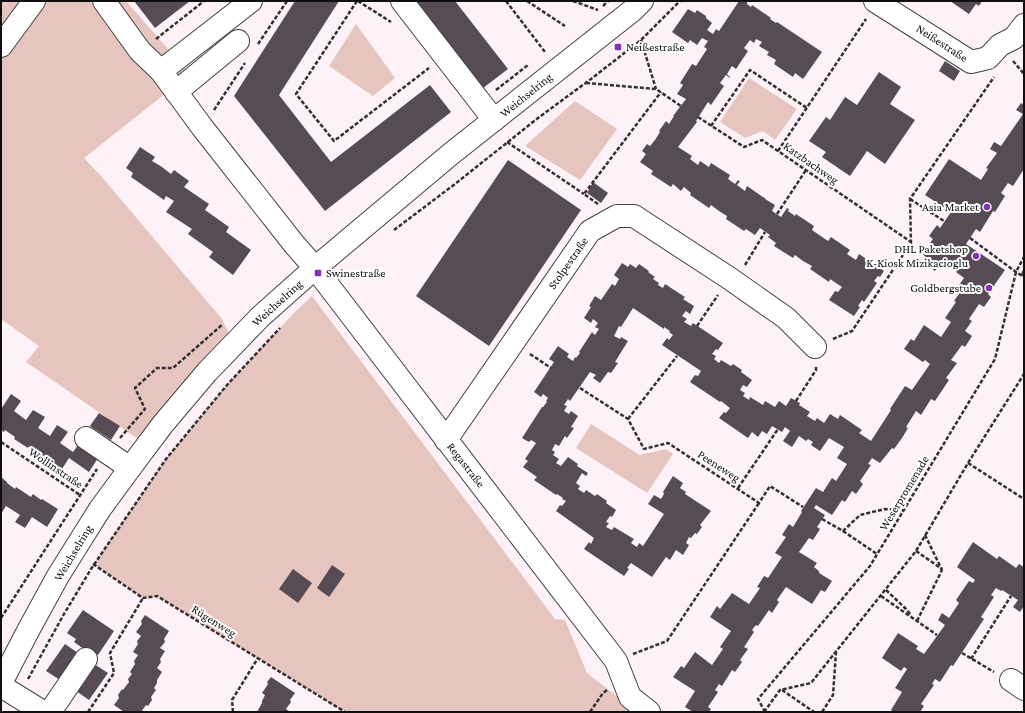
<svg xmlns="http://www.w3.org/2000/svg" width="1025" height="713" viewBox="0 0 1025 713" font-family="'Crimson Pro',serif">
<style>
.green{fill:#e5c5be}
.building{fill:#574c56}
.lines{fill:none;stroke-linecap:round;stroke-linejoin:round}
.minor-casing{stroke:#424242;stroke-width:24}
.path{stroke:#313131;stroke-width:2.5;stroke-dasharray:4 2;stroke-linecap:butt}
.minor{stroke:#fff;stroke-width:22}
.poi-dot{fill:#8434b2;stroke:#fff;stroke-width:1.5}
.labels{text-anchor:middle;stroke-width:4;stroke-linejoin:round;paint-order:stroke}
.street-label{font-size:12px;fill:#0f0f0f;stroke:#fff}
.poi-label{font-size:12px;fill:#0f0f0f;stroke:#fff;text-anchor:end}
</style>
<rect width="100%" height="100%" fill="#fef2f8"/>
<g class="green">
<path d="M1,1H126L190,74L84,158L101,176L222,319L230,335L138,439L26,362L39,346L1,319Z"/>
<path d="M356,24L395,78L373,96L329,66Z"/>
<path d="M749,78L797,109L775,140L763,131L745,138L720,122Z"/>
<path d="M575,101L617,129L580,180L525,146Z"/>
<path d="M312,296L555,619L565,620L587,673L637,712H345L157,596L143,598L94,564L166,459L227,385L295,312Z"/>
<path d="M591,424L640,455L666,449L673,454L647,493L576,448Z"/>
</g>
<g class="building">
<path d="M134,1H190L155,28Z"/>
<path d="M295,1H339L279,95L331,162L430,85L451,112L325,211L234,96Z"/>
<path d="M414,1H455L508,69L483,88Z"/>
<path d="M739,1H746L747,2V4L751,7L752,5L771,18L770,19L776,23L777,22L822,52L803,79L795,73L793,77L774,64L776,60L767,55L769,52L759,46L762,42L756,39L754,43L750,40L744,48L748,51L736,69L732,66L727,74L730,77V78L726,75L720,83L724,86L711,105L708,102L696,121L697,122L678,147L692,156L690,159L698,165L700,161L709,167L711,163L730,175L728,179L735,184L738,180L739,181H740L737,185L745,191L747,186L766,199H765L775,205L772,211L781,217L787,208L789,209L788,211L795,216L796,214L814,226L812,230L828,241L831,237L850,250L847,254L856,260L859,254L884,271L880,277L878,276L874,281L877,283L864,302L862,300L858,306L860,307L854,316L829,300L835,291L838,292L842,287L830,279L829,282L810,269L812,266L803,261L795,255L793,258L774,246L776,243L768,237L770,235L760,228L755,235L746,229L744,231L726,219L727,216L719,211L711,205L709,208L690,195L691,193L684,187L681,191L673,184L671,187L651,174L653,171L640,162L646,154L642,151L647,144L650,146L655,140L660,132L659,131L666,121L669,124L674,116H673L686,99L677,94L683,85L680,83L692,64L696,66L707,49L704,47L708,41L702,38L697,45L690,40L688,43L672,32L688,9L695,13L697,10L706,16V18L712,23L707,30L713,34L716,29L719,31Z"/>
<path d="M950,1H982L979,6L976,4L969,14Z"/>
<path d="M945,61L960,71L954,81L939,71Z"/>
<path d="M879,72L901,87L890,104L915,120L885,164L867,151L850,176L822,157L826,152L809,141L826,117L830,120L845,97L857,105Z"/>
<path d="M1021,103L1024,105V169L1013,186L1008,183L1001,193L1005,196L995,212L993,211L980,232L976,229L966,244L1005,270L988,294L991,297L984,307L979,304L969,319L972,321L965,331L972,336L965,347L962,345L951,360L957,363L946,378L949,380L935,401L931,399L921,415L916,411L906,427L908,428L902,438L894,449L892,448L880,463L872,458L868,464L871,465L860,481L863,484L856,494L852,491L845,502L842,500L832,515L816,505L814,508L825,515L817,527L820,529L813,540L809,538L799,552L817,563L814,567L819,571V573L832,581L825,592L821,590L812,604L786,587L777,600L779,602L772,613L769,610L758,626L756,625L752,630L754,632L744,647L748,649L740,660L742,662L735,672L732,670L722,686L719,684L715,690L718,692L708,707L711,709L709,712H693L685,707L695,691L673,677L681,666L684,668L695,652L712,665L723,649L720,647L731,631L710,617L717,606L720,609L732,593L749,604L760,588L757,587L764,576L768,578L782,557L775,553L786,537L782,535L789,524L793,527L802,512L801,511L816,488L823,492L832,478L836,481L847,464L837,458L844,447L829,438L820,451L811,445L813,442L808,439L806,441L799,436L792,447L783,441L790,431L785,427L782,432L772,426L767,434L762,431L758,437L752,432L748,438L719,418L724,412L726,413L730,408L721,401L720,402L690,382L695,375L698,376L701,371L662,345L667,338L669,340L673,335L669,332L670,331L664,327V329L633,308L621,327L619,326L614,336L620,339L621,337L628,341L615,362L618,363L611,373L608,372L600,383L593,378L596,375L590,372L570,401L568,399L564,405L567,406L564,411L569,414L571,411L578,416L571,427L574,428L567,438L565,436L559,446L555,444L552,450L555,452L553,455L559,459L556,463L561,466L568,457L578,464L577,466L588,473L586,476L582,473L576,483L580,486L578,489L584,493L586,490L595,496L597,494L607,501L606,503L616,510L612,517L610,516L606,522L609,523L606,527L612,530L614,527L634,539L631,543L637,547L639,543L643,546L664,514L648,504L654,495L661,499L664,494L663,492L673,476L683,483L680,488L686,492L685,494L711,511L700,525L702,527L697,534L695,533L691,538L689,537L686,543L689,545L683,555L676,550L670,560L666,557L652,577L631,563L627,568L629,569L624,576L584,549L589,542L591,544L594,538L556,511L560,505L562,506L566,501L562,499L563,498L557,494L556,495L534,480L537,477L523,467L528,461L525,459L536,443L531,440L529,442L522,438L542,407H543L547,402L546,401L548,398L543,394L541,397L534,392L554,362L549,359L558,346L569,354L567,357L573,361L575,357L576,358L580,353L579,352L592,332L595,335L599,329L595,327L598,323L593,319L591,323L584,318L591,307L589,306L595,296L601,300L612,284L615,286L619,279L614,275L622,263L628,267L630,264L636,268L639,264L649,271L648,272L655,277L653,279L659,283L658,285L663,288L665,284L685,297L683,299L694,306L690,314L686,311L682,316L687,319L684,322L691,326L693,323L723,343L718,350L716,349L712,354L716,356L714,359L719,363L721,360L731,366L733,364L742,370L741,372L752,380L747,387L743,385L740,390L745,393L743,396L749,400L750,397L763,405L765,401L775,407L779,401L786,406L791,398L800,403L799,405L810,412L807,416L815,421L817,418L824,423L830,414L838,419L840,415L862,430L859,433L871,441L891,410L890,409L905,386L912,390L930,364L925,360L923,362L904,349L911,339L914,341L924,325L941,337L951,322L945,318L956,302L954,301L961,291L957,288L964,278L956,272L957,271L951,267L950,269L941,262L935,271L922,262L926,257L922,254L933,239L929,236L937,225L940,228L951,212L925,195L949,159L981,180L988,169L986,168L997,153L990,149L994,142L1001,146L1023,114L1016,110Z"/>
<path d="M140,147L155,157L152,161L162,167L171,174L174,170L189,181L184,187L209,204L205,210L229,227L226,232L251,250L233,275L209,257L213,252L188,234L192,229L166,212L174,201L166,196L164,200L131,177L133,173L126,168Z"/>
<path d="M508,160L581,210L489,346L416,296Z"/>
<path d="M593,182L608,193L601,203L587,193Z"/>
<path d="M1024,268V277L1020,275Z"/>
<path d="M11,394L21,401L14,411L26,420L33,410L45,417L38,428L50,436L57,425L68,432L60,443L73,452L78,445L98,458L89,472L69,458L62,469L52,462L51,464L37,454L38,453L29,446L28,448L14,439L15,437L5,430L4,432L1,430V409Z"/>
<path d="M99,413L120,426L111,440L90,426Z"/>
<path d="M1,477L7,482V483L15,489L16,487L31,497L33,494L41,500L42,499L58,509L47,527L32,517L25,528L15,522L20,515L6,506L1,514Z"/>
<path d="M973,542L997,559L999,556L1016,568L1019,564L1024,567V606L1020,612L1013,607L1018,600L1002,590L1001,591L996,588L991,595L994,597L981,617L984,619L953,666L951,665L940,682L935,679L932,684L934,685L921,704L924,706L920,712H893L891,710L902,692L895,688L907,669L904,667L901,671L882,658L898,633L918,646L916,649L924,654L945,625L938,620L942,613L949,618L959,603L956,600L969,581L973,583L975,580L957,567Z"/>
<path d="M332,565L345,574L329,597L317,588Z"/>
<path d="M293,569L312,583L298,603L279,589Z"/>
<path d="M83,610L114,631L98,655L89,649L87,651L81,647L74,642L76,639L67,633Z"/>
<path d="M145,615L169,631L164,639L165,642L160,648L165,651L160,659L161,662L157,668L162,672L157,680V683L154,688L156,690L151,697L152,700L148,706L146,705L141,712H124L114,705L119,698L118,695L122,689L123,690L129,682L128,679L132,674L130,672L135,664L134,661L138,655L133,652L138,644L137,641L141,636L136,632L142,624L141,621Z"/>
<path d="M65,644L78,653L60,680L46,671Z"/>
<path d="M94,664L108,673L89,700L76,691Z"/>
<path d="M271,677L295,693L290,700L291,702L286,709L290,712H257L262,703V701L265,695L262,693L268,684L267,682Z"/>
</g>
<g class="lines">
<defs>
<g id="minor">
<path d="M104,1L140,51L161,71L202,127L294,244L315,268L616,661L630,697L649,712"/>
<path d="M402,1L494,120"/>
<path d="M875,1L971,62L988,58L1000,45L1014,38L1024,25"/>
<path d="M1,46L34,1"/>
<path d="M161,71L251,1"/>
<path d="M176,92L238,41"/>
<path d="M86,438L130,468"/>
<path d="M446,440L590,231L617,216H634L729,278L786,318L815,347"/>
<path d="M1011,680L1024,689"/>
<path d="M1,683L29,629L58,576L83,536L100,509L130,468L163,424L207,372L260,317L315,268L452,153L633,10L642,1"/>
<path d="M1,686L43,712"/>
<path d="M50,712L86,659"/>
</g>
</defs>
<use href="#minor" class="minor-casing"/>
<g class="path">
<path d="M357,1L296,94L334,141L429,68"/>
<path d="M358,1L391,22"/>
<path d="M506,1L545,52"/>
<path d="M527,1L565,26"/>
<path d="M573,1L598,10"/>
<path d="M603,6L608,1"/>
<path d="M156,39L204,1"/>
<path d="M641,40L656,89"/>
<path d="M258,44L287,1"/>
<path d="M1013,61L1024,74"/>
<path d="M586,83L656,89L681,106"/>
<path d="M496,90L528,65"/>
<path d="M214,110L245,63"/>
<path d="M698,117L744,147L762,140L911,242"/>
<path d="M711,126L750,70L807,108"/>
<path d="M507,142L584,194"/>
<path d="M778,151L866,19"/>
<path d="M910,199L944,221"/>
<path d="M598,204L584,194L661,92"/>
<path d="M777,214L806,170"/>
<path d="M394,230L455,184L538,118L591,79L641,40L680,1"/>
<path d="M970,238L1016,272L1024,277"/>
<path d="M745,265L765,232"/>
<path d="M697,326L718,295"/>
<path d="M833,339L852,331L911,243L910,199L994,77"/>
<path d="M530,354L551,368"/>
<path d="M580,388L628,419L644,449L668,443L759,503L770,486L803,507"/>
<path d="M796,401L816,370V365"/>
<path d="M628,419L677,356"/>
<path d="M120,438L145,409L135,388L157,368H173L223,324"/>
<path d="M1,442L80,495"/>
<path d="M968,463L1024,499"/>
<path d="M738,488L778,429"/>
<path d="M822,519L843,531L860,515L885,509L904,510"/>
<path d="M843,531L877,554"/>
<path d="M925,535L942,570"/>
<path d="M916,551L942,569"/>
<path d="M93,564L143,598L157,596L345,712"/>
<path d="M886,590L906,609L911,615"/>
<path d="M881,596L937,635"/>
<path d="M1,618L97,469"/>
<path d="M917,621L942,570"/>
<path d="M962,653L994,672"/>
<path d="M633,654L667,641L759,503"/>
<path d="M971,659L1011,596"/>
<path d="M28,679L64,614L91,569L166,459L227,385L280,328"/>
<path d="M782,690L814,712"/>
<path d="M88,712L114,673L110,653L143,598"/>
<path d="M233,712L232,700L258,658"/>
<path d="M590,712L603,693L607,690"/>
<path d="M764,712L780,690L811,683L916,551L968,463L1024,374"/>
<path d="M765,712L758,699L870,566L995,359L1016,272L1024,257"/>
<path d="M822,712L833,695L836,652"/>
</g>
<use href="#minor" class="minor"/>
</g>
<g class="poi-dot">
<rect x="614" y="43" width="8" height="8" rx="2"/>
<circle cx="987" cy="207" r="4"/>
<circle cx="976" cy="256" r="4"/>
<rect x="314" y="269" width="8" height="8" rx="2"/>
<circle cx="989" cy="288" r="4"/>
</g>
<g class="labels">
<g class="street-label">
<text transform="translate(942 43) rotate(33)" y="4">Neißestraße</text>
<text transform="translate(526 95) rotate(-39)" y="4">Weichselring</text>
<text transform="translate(811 163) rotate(35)" y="4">Katzbachweg</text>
<text transform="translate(568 263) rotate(-55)" y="4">Stolpestraße</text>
<text transform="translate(277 303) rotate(-42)" y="4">Weichselring</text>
<text transform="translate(466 465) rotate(52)" y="4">Regastraße</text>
<text transform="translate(719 466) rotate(33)" y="4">Peeneweg</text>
<text transform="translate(56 468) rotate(34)" y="4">Wollinstraße</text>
<text transform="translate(904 493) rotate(-59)" y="4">Weserpromenade</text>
<text transform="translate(73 553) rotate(-59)" y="4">Weichselring</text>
<text transform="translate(214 621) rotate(32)" y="4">Rügenweg</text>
</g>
<g class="poi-label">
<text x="626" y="51" text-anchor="start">Neißestraße</text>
<text x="979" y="211">Asia Market</text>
<text x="968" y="253">DHL Paketshop<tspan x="968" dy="14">K-Kiosk Mizikacioglu</tspan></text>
<text x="326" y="277" text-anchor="start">Swinestraße</text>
<text x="981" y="292">Goldbergstube</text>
</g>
</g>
<rect width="1025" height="713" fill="none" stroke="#0f0f0f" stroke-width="4"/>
</svg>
